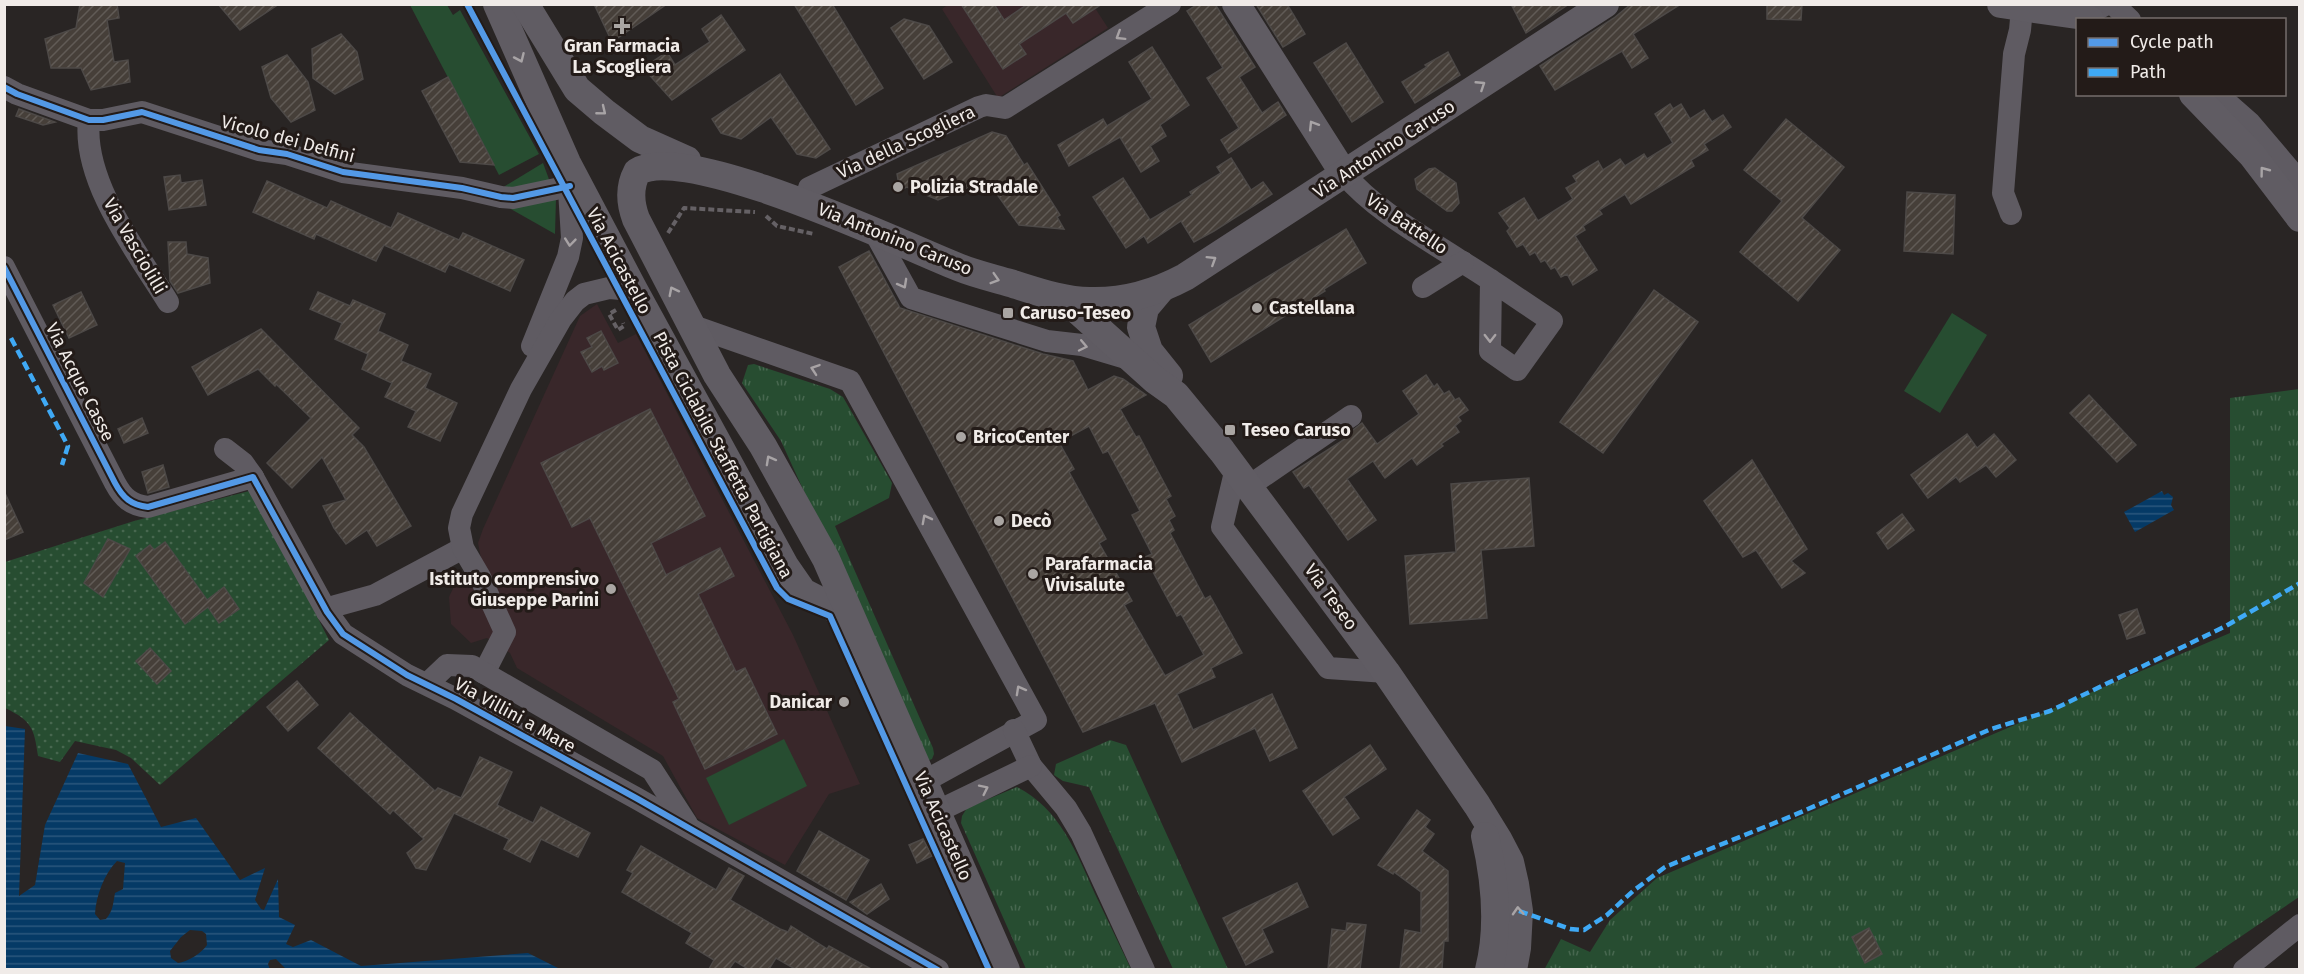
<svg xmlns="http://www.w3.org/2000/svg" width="2304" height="974" viewBox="0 0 2304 974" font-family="'Fira Sans',sans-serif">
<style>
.education{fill:#39272a}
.grass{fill:url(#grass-tufts)}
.park{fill:url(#park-dots)}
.garden{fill:#274d31}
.water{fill:url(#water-rules);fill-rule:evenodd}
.building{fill:url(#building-hatch);stroke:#4d4947;stroke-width:1.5;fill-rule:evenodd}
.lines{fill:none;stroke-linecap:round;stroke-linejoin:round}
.path{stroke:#656165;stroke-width:4;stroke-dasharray:6 3;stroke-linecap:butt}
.minor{stroke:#5f5b62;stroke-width:22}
.major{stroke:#605c63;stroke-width:28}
.quiet{stroke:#3fa9f5;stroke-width:4.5;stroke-dasharray:9 4.5;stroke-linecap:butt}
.cycleway-casing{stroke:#231b18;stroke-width:10}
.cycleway{stroke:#5399e6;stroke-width:6}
.oneway{stroke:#a8a3a5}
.oneway2{stroke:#a8a4a6}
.poi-dot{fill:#aaa6a3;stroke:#231b18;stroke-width:2}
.labels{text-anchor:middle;stroke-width:6;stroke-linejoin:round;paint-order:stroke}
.poi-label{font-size:18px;font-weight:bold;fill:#f0ebe8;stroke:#231b18;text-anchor:start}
.street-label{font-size:18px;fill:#f0ebe8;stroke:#231b18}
</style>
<defs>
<pattern id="grass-tufts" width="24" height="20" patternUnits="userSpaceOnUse" patternTransform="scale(1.5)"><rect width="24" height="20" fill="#274d31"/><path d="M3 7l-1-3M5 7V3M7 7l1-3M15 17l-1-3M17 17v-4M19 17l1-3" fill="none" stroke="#47674f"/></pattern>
<pattern id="park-dots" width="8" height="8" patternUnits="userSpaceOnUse" patternTransform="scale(1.5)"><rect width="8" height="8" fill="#274d31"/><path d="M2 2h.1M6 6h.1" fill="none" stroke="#47674f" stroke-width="1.8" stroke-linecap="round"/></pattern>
<pattern id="water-rules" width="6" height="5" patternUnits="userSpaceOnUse" patternTransform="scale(1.5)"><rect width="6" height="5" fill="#053a66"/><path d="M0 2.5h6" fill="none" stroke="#2a577c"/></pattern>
<pattern id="building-hatch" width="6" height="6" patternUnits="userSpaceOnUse" patternTransform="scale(1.5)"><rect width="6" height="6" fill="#463f39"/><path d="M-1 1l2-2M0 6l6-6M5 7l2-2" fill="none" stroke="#615b56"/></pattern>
</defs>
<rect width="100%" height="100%" fill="#292524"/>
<g class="education">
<path d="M949,4L1093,5L1108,28L998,98L942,9Z"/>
<path d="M597,304L618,343L636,334L793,635L860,784L829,794L785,865L697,818L663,756L517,668L510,653L487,638L471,643L451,624L449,597L459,576L466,573L481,558L478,543L483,529L580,316Z"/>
</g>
<g class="grass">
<path d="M754,364L830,389L843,397L892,483L889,498L835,526L933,748L934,754L932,759L927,761L781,441L742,383L748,365Z"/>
<path d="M2299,389V897L2193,969L1544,970L1561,939L1590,952L1610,920L1657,878L2230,633V398Z"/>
<path d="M1110,740L1126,745L1228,969H1173L1089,787L1063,781L1054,775L1056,764Z"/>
<path d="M1017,787C1059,808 1077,853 1095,894C1107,919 1119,944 1131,969H1026L961,823L962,816L967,808Z"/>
</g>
<path class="park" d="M253,490L329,640L160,785L131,758L116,750L75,741L60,762L38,756C34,728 32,721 5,708V562L134,521Z"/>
<g class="garden">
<path d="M410,5H447L453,15L460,10L539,154L499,175Z"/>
<path d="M543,163L550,182L507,191L505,186Z"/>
<path d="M556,198L555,234L509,208Z"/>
<path d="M1952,313L1987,335L1940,413L1904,391Z"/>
<path d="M784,739L807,786L729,825L706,778Z"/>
</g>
<g class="water">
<path d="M2162,491L2164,495L2168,493L2173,497L2171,505L2174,510L2135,532L2124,512Z"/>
<path d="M5,726L25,729L19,896L35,885L45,825L78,753L128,764L161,827L196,818L240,880L265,868L255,900L261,909L264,910L278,879L279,917L295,925L286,944L293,947L311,940L361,966L528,953L558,968V969L287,970L276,959L270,960L268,964L270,970L5,969ZM117,861L125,863L123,889L115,893C113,904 113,911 106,919L100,920L95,914C96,896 104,874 117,861ZM190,930L202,931L206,934L207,945C202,953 187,962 178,963L171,958L170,951L181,937Z"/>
</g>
<g class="building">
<path d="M80,4H117L119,18L107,20L114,62L128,60L130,82L91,90L81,68H51L45,39L76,28Z"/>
<path d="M218,4H279L240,30Z"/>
<path d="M594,4H667L612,42Z"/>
<path d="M794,4H832L883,88L856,105Z"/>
<path d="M961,4H994L1004,20L1028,4H1102L1073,23L1066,13L1019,44L1026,54L1003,69Z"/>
<path d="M1198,4H1215L1255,67L1239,77L1262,113L1278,102L1286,115L1229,153L1221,140L1239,128L1207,78L1223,68L1187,11Z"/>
<path d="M1256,4H1287L1305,34L1283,47Z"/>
<path d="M1511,4H1569L1526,33Z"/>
<path d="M1631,4H1681L1633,34L1648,58L1632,68L1622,51L1555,90L1540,66L1614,18Z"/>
<path d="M1767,4H1802L1801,20L1767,19Z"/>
<path d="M721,15L745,50L672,100L643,68L667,52L675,65L710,42L702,29Z"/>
<path d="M904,19L929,26L952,62L924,79L891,28Z"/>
<path d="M341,34L357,52L363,79L335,94L313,78L312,49Z"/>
<path d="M1346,43L1383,102L1352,122L1314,63Z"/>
<path d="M1152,47L1189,105L1160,125L1166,136L1150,146L1159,161L1141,172L1120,137L1069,166L1058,145L1103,119L1107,126L1152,99L1129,62Z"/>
<path d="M1448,52L1460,75L1415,103L1402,82L1427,67L1425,65Z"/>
<path d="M287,55L308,82L315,110L291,122L271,98L262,67Z"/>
<path d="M780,74L830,149L816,158L797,154L771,117L741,139L721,133L712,119Z"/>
<path d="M448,77L494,165L460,162L422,91Z"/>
<path d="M1670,104L1673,109L1681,104L1690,119L1704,110L1712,122L1723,115L1731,127L1704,144L1708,150L1691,160L1694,166L1631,204L1625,194L1599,210L1602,214L1583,226L1585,230L1575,236L1597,270L1573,285L1567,274L1561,277L1555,267L1551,269L1545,260L1541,262L1535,252L1530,255L1523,244L1517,247L1507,231L1510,228L1499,213L1524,198L1538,221L1573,199L1566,188L1577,182L1573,176L1598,161L1603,170L1620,159L1625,166L1644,154L1647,159L1673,143L1655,114Z"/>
<path d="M19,109L55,122L43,125L16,116Z"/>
<path d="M1786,119L1844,167L1802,218L1840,250L1798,301L1740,252L1782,201L1744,170Z"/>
<path d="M992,132L1006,136L1024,165L1027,163L1060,215L1057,217L1064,229L1019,225L994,190L977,184L938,200L907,187L900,190L897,174Z"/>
<path d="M1231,158L1251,190L1263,182L1272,194L1214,231L1194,242L1181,221L1148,243L1144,236L1126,248L1093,197L1123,178L1150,220L1192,195L1190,192L1221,173L1217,167Z"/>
<path d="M1435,168L1456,183L1459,203L1452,211H1447L1417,189L1415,179L1429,169Z"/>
<path d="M180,175L181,183L202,180L206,205L169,210L164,177Z"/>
<path d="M267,181L327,208L331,201L391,228L398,213L459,240L463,233L524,260L510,291L449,264L445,272L384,245L376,261L316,234L314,239L253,212Z"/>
<path d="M1907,192L1955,195L1953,254L1904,251Z"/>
<path d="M1346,229L1366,263L1324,289L1325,291L1211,362L1189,325Z"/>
<path d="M168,242H186L187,254L208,258L210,283L178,293L170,281Z"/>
<path d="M869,251L900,308L1043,354L1073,361L1088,390L1114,376L1123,379L1146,395L1120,409L1136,437L1139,436L1171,496L1166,499L1175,516L1169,520L1174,530L1170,533L1205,599L1210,596L1242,653L1211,668L1215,677L1177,694L1193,730L1272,694L1297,748L1270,761L1255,728L1182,762L1155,703L1083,732L839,267ZM1089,426L1103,453L1108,451L1140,511L1132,515L1152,554L1145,557L1177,616L1181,614L1204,655L1165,676L1124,605L1132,601L1099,543L1106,539L1069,472L1074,469L1061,446L1065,444L1063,440Z"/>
<path d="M1654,290L1698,322L1603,453L1560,422Z"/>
<path d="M81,292L97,325L69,338L53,305Z"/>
<path d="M318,292L350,306L353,300L385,314L378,331L408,345L401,361L431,374L425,388L457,403L440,441L408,427L416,411L385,397L392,383L362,369L368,354L335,339L342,323L310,309Z"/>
<path d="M261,329L359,428L352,435L364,447L411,526L377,546L367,530L346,544L334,528L323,506L346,500L322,457L292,488L267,463L311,418L276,384L275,386L258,369L208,395L192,367Z"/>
<path d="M601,331L618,363L604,370L602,366L592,372L581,352L592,347L587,338Z"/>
<path d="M1426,375L1434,387L1437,384L1444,394L1449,391L1455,400L1459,398L1468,410L1458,417L1461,421L1455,426L1459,432L1441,444L1443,446L1417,465L1412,458L1385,478L1373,461L1347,479L1376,520L1348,540L1309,485L1304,488L1293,472L1345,439L1344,437L1362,423L1377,444L1419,414L1403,391Z"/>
<path d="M2089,395L2136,445L2117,462L2070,413Z"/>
<path d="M650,409L705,516L651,543L666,575L720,548L734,576L698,594L736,672L745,668L777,734L705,769L673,702L679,699L590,518L572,527L541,463Z"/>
<path d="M142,418L148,433L124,443L118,429Z"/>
<path d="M1967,434L1977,448L1994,434L2016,460L1996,477L1986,465L1960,482L1956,477L1928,498L1911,475Z"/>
<path d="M1752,460L1807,549L1791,561L1805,573L1782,588L1756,550L1743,557L1704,501Z"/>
<path d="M163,465L169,487L148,493L142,472Z"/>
<path d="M1529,478L1534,546L1481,550L1487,618L1410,624L1405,556L1456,552L1451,484Z"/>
<path d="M4,491L23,532L4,540Z"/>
<path d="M1902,514L1914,530L1888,549L1877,533Z"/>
<path d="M108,539L130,549L103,597L84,583Z"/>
<path d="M165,542L207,600L224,587L239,609L219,623L208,607L185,624L136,556L150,545L154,550Z"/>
<path d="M2137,609L2145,633L2127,639L2119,615Z"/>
<path d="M150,648L171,671L157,684L136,661Z"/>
<path d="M297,681L318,705L288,731L267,707Z"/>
<path d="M350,713L435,791L438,788L461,798L480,757L512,772L497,805L533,823L541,807L590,833L578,857L541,839L530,862L504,849L509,839L454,813L426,870L416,868L407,853L424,839L393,810L390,814L318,748Z"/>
<path d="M1370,745L1386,769L1344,797L1359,818L1333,835L1303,791Z"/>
<path d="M1417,810L1430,820L1425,827L1434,834L1422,851L1448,871V941H1444L1442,969H1400L1405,930L1421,933V892L1394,872L1393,874L1378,865Z"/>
<path d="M819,831L869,860L846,900L797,871Z"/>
<path d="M923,839L932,856L917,863L909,845Z"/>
<path d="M641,846L716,890L729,868L744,876L730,900L780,929L788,932L791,926L827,949L829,946L871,969H795L776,958L769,969H748L735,961L729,969H709L714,960L686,943L692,933L622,892L633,873L627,870Z"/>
<path d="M1297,883L1308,907L1262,929L1273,952L1246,965L1223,918Z"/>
<path d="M881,884L889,899L867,914L850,902Z"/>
<path d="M1347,923L1366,925L1360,969H1328L1332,929L1346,931Z"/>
<path d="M1869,928L1882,954L1865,963L1852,937Z"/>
</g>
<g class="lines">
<g class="path">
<path d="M766,216L777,226L814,234"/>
<path d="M668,233L684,208L755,212"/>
<path d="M616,310L609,314L618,330L624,326L623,323"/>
</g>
<g class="minor">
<path d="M2113,4L2130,20"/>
<path d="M2084,16L2107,4"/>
<path d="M4,87L17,94L89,120H103L142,112L259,150L287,154L343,172L462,188L501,197L513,198L570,186"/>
<path d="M2217,94L2250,123L2300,182"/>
<path d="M89,120C82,181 137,252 168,302"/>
<path d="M1344,174C1376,211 1419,234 1459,260C1491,279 1521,301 1552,321L1517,370L1490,351L1491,280"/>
<path d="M805,203L809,188L979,107L986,105L1005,108L1170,4"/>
<path d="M2011,214L2003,193L2014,54L2020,30L2022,8"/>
<path d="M875,233L911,298L1047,341L1082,345L1129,359"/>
<path d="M4,267L115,483C123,498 131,505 148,507L253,477L327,612L343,634L407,675L456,699L636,798L938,970"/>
<path d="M1423,287L1463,262"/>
<path d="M690,325L850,381L1036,720L923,782"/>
<path d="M532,346L568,257L572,238L568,174"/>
<path d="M225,449L243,463L253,477"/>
<path d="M1236,468L1222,527L1328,668L1386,672"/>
<path d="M1249,486L1351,416"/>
<path d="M327,612L335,606L375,595L463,548"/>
<path d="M484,673L505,632L480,577L463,548L459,528L462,514L521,389L561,319L575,301L584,294L609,288L634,290"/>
<path d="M427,684L447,665L472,666L652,770L687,824"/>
<path d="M1014,730L1031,766L1066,808L1081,833L1144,970"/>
<path d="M936,812L1031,766"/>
<path d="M2244,970L2300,925"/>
</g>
<g class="major">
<path d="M497,4L567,163L634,290L785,566L803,592L836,609L850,632"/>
<path d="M525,4L577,89L604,112L640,139L687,160"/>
<path d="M1236,4L1344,174"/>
<path d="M2001,4L2084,16L2090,20"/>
<path d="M2193,94L2252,155L2300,218"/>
<path d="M1161,289L1145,308L1141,327L1149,351L1169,376"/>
<path d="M1065,299L1155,380L1176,395L1222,451L1386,672L1477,805L1498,839L1510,862L1515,884L1519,911L1517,948L1513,970"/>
<path d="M1485,836C1495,879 1500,926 1489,970"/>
<path d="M1006,970L826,559L763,446L717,375L636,219C630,203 629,187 637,172C684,141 903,245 958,267C975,274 993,278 1010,283C1036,291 1063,301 1090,301C1125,302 1155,293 1185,277L1605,4"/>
</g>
<g class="quiet">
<path d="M11,338L68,446L62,465"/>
<path d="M1519,911L1570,929L1584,930L1607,915L1633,891L1665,867L1792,816L1991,729L2050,711L2226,626L2300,583"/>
</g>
<defs>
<g id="cycleway">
<path d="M467,4L777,588L788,599L830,616L989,970"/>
<path d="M4,87L17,94L89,120H103L142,112L259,150L287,154L343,172L462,188L501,197L513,198L570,186"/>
<path d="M4,267L115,483C123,498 131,505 148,507L253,477L327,612L343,634L407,675L456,699L636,798L938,970"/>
</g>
</defs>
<use href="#cycleway" class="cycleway-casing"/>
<use href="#cycleway" class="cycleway"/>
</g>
<defs><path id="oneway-chevron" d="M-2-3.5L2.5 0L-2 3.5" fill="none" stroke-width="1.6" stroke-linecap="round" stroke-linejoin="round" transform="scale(1.5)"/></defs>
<g class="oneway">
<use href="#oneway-chevron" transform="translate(1120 36) rotate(148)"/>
<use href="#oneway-chevron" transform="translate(570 242) rotate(96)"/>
<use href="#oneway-chevron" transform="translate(903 284) rotate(61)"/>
<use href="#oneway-chevron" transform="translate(1490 338) rotate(90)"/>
<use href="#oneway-chevron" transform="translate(1083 346) rotate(12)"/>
<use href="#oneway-chevron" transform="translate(815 369) rotate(-161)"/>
<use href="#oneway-chevron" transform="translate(926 519) rotate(-118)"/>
<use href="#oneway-chevron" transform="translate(1020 690) rotate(-119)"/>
<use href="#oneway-chevron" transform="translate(984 789) rotate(-26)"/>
</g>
<g class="oneway2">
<use href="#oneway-chevron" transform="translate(520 58) rotate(66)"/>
<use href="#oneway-chevron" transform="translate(1481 85) rotate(-33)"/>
<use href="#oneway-chevron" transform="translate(602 111) rotate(39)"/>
<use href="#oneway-chevron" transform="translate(1313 125) rotate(-122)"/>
<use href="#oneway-chevron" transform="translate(2264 171) rotate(-127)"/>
<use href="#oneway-chevron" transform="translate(1212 260) rotate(-32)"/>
<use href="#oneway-chevron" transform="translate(995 279) rotate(17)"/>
<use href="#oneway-chevron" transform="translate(673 291) rotate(-117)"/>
<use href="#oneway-chevron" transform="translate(770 460) rotate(-119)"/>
<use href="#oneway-chevron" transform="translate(1518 911) rotate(-93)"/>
</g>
<g class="poi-dot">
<path d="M619 17h6v6h6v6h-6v6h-6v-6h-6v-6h6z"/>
<circle cx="898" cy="187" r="6"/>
<circle cx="1257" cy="308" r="6"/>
<rect x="1002" y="307" width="12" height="12" rx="3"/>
<rect x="1224" y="424" width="12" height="12" rx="3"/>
<circle cx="961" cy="437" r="6"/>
<circle cx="999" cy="521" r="6"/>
<circle cx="1033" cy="574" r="6"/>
<circle cx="611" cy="589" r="6"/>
<circle cx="844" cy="702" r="6"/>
</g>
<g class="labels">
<g class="poi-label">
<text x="622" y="52" text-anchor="middle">Gran Farmacia<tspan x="622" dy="21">La Scogliera</tspan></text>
<text x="910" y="193">Polizia Stradale</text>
<text x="1269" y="314">Castellana</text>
<text x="1020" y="319">Caruso-Teseo</text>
<text x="1242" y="436">Teseo Caruso</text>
<text x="973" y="443">BricoCenter</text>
<text x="1011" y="527">Decò</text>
<text x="1045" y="570">Parafarmacia<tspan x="1045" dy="21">Vivisalute</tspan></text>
<text x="599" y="585" text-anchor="end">Istituto comprensivo<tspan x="599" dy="21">Giuseppe Parini</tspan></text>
<text x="832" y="708" text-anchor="end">Danicar</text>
</g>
<g class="street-label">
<text transform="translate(288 139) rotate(15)" y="6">Vicolo dei Delfini</text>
<text transform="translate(906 142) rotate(-25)" y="6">Via della Scogliera</text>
<text transform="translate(1384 149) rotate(-33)" y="6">Via Antonino Caruso</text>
<text transform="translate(1407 224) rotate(34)" y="6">Via Battello</text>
<text transform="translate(895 239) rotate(22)" y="6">Via Antonino Caruso</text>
<text transform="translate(135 246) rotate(60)" y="6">Via Vasciolilli</text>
<text transform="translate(619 261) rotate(62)" y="6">Via Acicastello</text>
<text transform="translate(80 382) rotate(63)" y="6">Via Acque Casse</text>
<text transform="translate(723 455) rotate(62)" y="6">Pista Ciclabile Staffetta Partigiana</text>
<text transform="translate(1331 597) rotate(54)" y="6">Via Teseo</text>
<text transform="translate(515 715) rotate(29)" y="6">Via Villini a Mare</text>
<text transform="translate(943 826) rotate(66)" y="6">Via Acicastello</text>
</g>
</g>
<rect width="2304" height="974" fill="none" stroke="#f0ebe8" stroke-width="12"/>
<rect x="2076" y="18" width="210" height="78" fill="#231b18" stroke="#756e6b" stroke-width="1.5"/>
<rect x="2088" y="38" width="30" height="9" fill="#5399e6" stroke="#756e6b" stroke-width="1.5"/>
<text x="2130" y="48" font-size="18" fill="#f0ebe8">Cycle path</text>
<rect x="2088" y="68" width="30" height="9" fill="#3fa9f5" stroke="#756e6b" stroke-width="1.5"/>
<text x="2130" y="78" font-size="18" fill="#f0ebe8">Path</text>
</svg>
